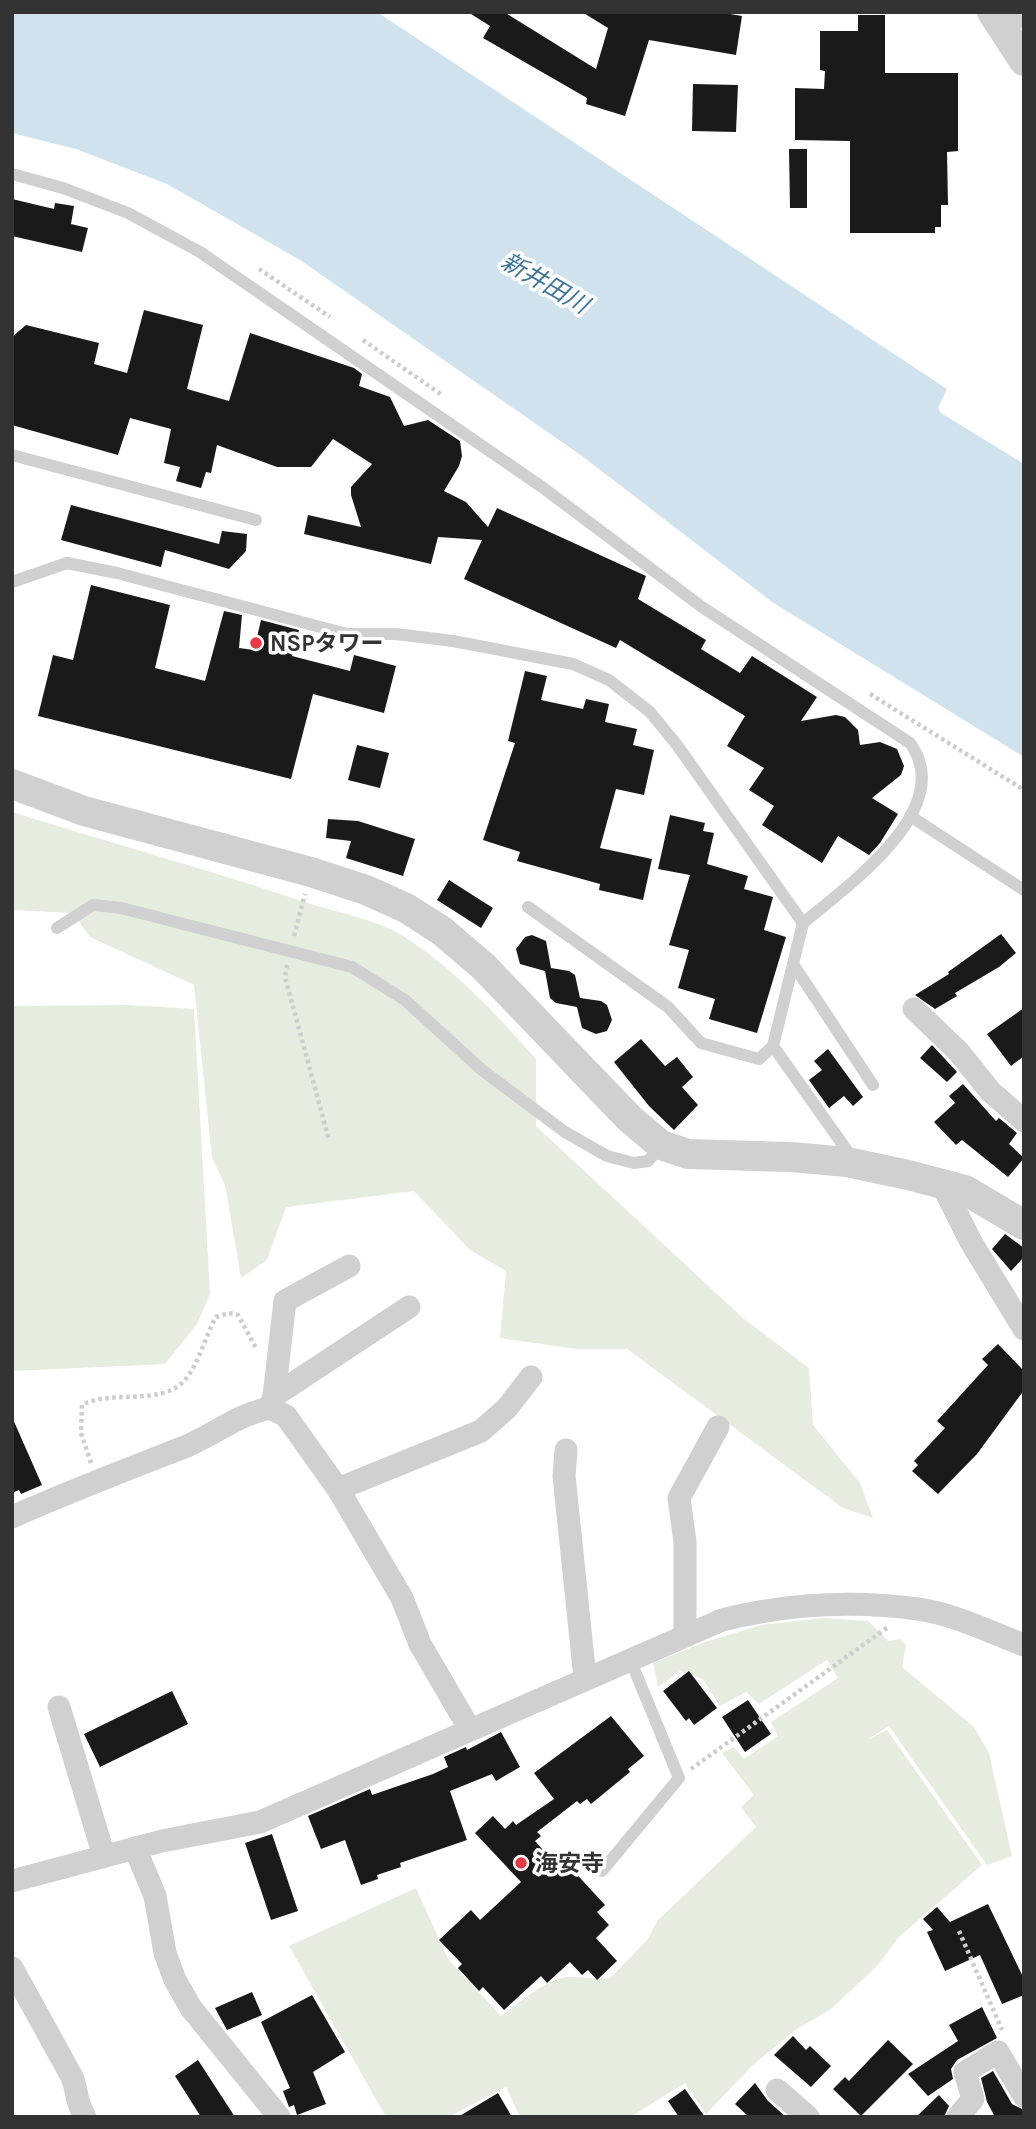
<svg xmlns="http://www.w3.org/2000/svg" width="1036" height="2129" viewBox="0 0 1036 2129" font-family="Karla,'Noto Sans JP',sans-serif">
<style>
.green{fill:#e6ecdf}
.water{fill:#cfe2ee}
.building{fill:#1a1a1a}
.lines{fill:none;stroke-linecap:round;stroke-linejoin:round}
.path{stroke:#cdcdcd;stroke-width:4.5;stroke-dasharray:3.5 3.5;stroke-linecap:butt}
.service{stroke:#d0d0d0;stroke-width:12}
.minor{stroke:#d0d0d0;stroke-width:23}
.tertiary{stroke:#d0d0d0;stroke-width:30}
.poi-dot{fill:#e63946;stroke:#fff;stroke-width:2.5}
.labels{text-anchor:middle;stroke-width:7;stroke-linejoin:round;paint-order:stroke}
.poi-label{font-size:23px;font-weight:bold;fill:#333;stroke:#fff;text-anchor:start}
.water-label{font-size:24px;font-style:italic;fill:#3f7597;stroke:#fff}
</style>
<rect width="100%" height="100%" fill="#fff"/>
<g class="green">
<path d="M12,812C111,843 210,870 308,903C341,914 373,918 403,936C454,968 497,1015 536,1059V1126L743,1318L809,1368L813,1425L860,1483L873,1518L843,1508L627,1349H577L500,1338L506,1271L470,1250L414,1191L286,1207L267,1260L241,1278L225,1185L212,1158L194,985L90,937L73,913L12,910Z"/>
<path d="M129,1005L194,1009L210,1294L197,1324L165,1364L12,1371V1006Z"/>
<path d="M823,1618L868,1621L888,1641L900,1639L906,1645L902,1667L974,1727L989,1753L1012,1856L987,1865L889,1726L867,1740L887,1730L982,1865L899,1937L877,1966L831,2009L794,2031L753,2065L706,2114L685,2083L630,2117H520L506,2087L448,2117H386L289,1946L416,1888L448,1959L501,2016C520,2003 547,1977 570,1977C584,1977 596,1980 610,1978L647,1940L658,1920L756,1827L741,1807L754,1795L722,1753L734,1747L744,1759L778,1736L771,1722L838,1678L827,1660L759,1704L746,1692L720,1706L703,1679L680,1671L658,1687L653,1663L705,1642L762,1625Z"/>
</g>
<path class="water" d="M12,12H377L947,389L938,408L941,413L1024,464V757L772,602L582,456L300,260L167,184L76,149L12,133Z"/>
<g class="building">
<path d="M468,12H504L596,69L608,28L582,12H718L742,16L736,55L649,40L625,116L586,104L587,98L483,38L490,26Z"/>
<path d="M858,15H885V73H958V151L947,152L948,205H941V227H935V233H850V141L795,140V88L824,89L825,71L820,70V31H858Z"/>
<path d="M693,84L738,85L736,132L692,131Z"/>
<path d="M789,149H807V208H790Z"/>
<path d="M12,199L54,209L55,203L74,206L71,224L88,228L82,252L12,236Z"/>
<path d="M144,310L203,325L187,389L229,401L250,333L354,368L362,374L359,386L390,397L404,426L428,420L460,441L462,456L459,466L444,491L466,502L488,527L497,508L646,576L638,599L706,640L701,649L740,673L752,656L817,697L801,721L836,715L845,717L858,730L860,745L880,742L897,749L904,766L901,775L872,798L898,814L880,843L869,855L838,836L822,863L762,825L774,806L749,790L764,768L727,746L745,716L620,640L616,648L464,579L482,540L438,537L431,564L304,534L308,515L361,527L351,495V487L372,464L333,439L311,467H277L217,445L211,473L206,472L201,488L176,481L180,467L164,463L171,429L130,418L118,455L12,425V337L26,325L99,343L94,364L127,373Z"/>
<path d="M71,505L219,544L222,531L247,534L246,551L229,569L165,550L161,567L61,540Z"/>
<path d="M91,585L170,605L155,668L205,681L224,611L242,615L239,648L254,650L261,620L299,630L292,656L350,671L354,655L396,666L384,713L313,694L291,779L38,716L53,655L73,660Z"/>
<path d="M525,671L547,676L541,700L583,709L586,699L609,704L605,722L637,729L633,745L654,750L644,795L616,789L600,848L652,859L643,900L599,890L600,884L517,861L520,852L483,840L515,743L508,741Z"/>
<path d="M357,745L389,753L380,788L348,780Z"/>
<path d="M670,815L705,823L703,831L714,833L707,864L748,876L744,889L773,897L764,930L786,937L757,1033L709,1019L715,999L678,988L689,950L669,945L690,875L658,869Z"/>
<path d="M328,819L358,821L415,839L403,876L346,858L351,841L326,838Z"/>
<path d="M449,880L493,908L481,928L437,900Z"/>
<path d="M1001,934L1016,953L999,967L955,993L957,996L935,1009L915,995L949,974L948,972Z"/>
<path d="M532,935L546,941L551,968L569,971L575,975L580,998L601,1001L607,1005L612,1020L607,1031L596,1034L582,1028L577,1007L556,1003L550,998L545,971L520,964L516,949L525,937Z"/>
<path d="M1024,1008V1056L1011,1066L987,1034Z"/>
<path d="M641,1039L665,1066L677,1057L693,1077L682,1087L698,1105L674,1130L649,1106L614,1062Z"/>
<path d="M932,1045L957,1072L947,1082L920,1058Z"/>
<path d="M828,1049L863,1097L853,1106L844,1096L829,1108L809,1080L822,1070L814,1061Z"/>
<path d="M963,1084L996,1121L999,1118L1017,1133L1009,1144L1024,1158L1008,1177L962,1140L956,1145L934,1122L955,1103L949,1096Z"/>
<path d="M1005,1234L1024,1248V1257L1011,1271L992,1249Z"/>
<path d="M998,1344L1024,1371V1390L977,1454L938,1494L912,1471L918,1465L914,1461L945,1428L937,1421L988,1365L982,1359Z"/>
<path d="M12,1417L42,1485L21,1494L19,1490L12,1493Z"/>
<path d="M689,1671L717,1708L694,1725L689,1718L686,1721L663,1691Z"/>
<path d="M172,1691L188,1724L100,1767L84,1734Z"/>
<path d="M748,1700L771,1734L745,1752L722,1717Z"/>
<path d="M611,1716L644,1756L628,1769L630,1772L591,1804L587,1799L580,1804L577,1801L537,1832L541,1836L535,1841L563,1872L570,1867L605,1905L597,1912L609,1925L596,1938L617,1961L597,1980L588,1970L582,1975L570,1962L547,1983L541,1976L504,2010L483,1987L479,1991L458,1968L462,1964L439,1940L471,1910L480,1920L521,1882L475,1833L493,1816L505,1829L513,1821L516,1825L554,1799L534,1773Z"/>
<path d="M501,1732L520,1767L496,1781L492,1774L450,1791L467,1840L400,1863L401,1867L377,1875L378,1879L361,1885L345,1840L321,1849L308,1816L370,1789L372,1795L433,1774L448,1767L444,1757L466,1747L467,1750Z"/>
<path d="M272,1834L298,1911L271,1920L245,1843Z"/>
<path d="M988,1904L1024,1979V1995L1002,2004L980,1955L945,1971L927,1932L933,1930L923,1919L937,1907L950,1922Z"/>
<path d="M252,1992L262,2015L227,2030L215,2008Z"/>
<path d="M312,1995L345,2052L313,2072L326,2104L297,2115L294,2105L289,2107L283,2091L290,2088L261,2022Z"/>
<path d="M982,2007L997,2038L957,2060L951,2069L953,2079L928,2096L908,2074L958,2041L949,2025Z"/>
<path d="M793,2036L806,2050L810,2046L831,2066L811,2087L774,2055Z"/>
<path d="M888,2040L913,2064L861,2116L833,2089L845,2077L849,2081Z"/>
<path d="M198,2060L235,2117H201L175,2076Z"/>
<path d="M993,2071L1012,2104L1024,2110V2117H995L987,2102L981,2078Z"/>
<path d="M755,2083L768,2101L786,2117H749L735,2104Z"/>
<path d="M685,2089L705,2117H679L668,2101Z"/>
<path d="M498,2093L512,2117H458Z"/>
<path d="M939,2095L949,2106L944,2117H916Z"/>
</g>
<g class="lines">
<g class="path">
<path d="M259,269L330,317"/>
<path d="M363,340L442,395"/>
<path d="M870,694L1024,790"/>
<path d="M294,936L305,894"/>
<path d="M287,965L285,977L329,1140"/>
<path d="M91,1463L81,1433L82,1405C111,1389 161,1407 185,1380C199,1363 205,1337 216,1317L229,1313L238,1315L256,1348"/>
<path d="M691,1769L888,1627"/>
<path d="M959,1931L1002,2030"/>
</g>
<g class="service">
<path d="M12,174L63,188L128,213L200,252L542,487L702,607L910,743C958,809 847,886 803,923"/>
<path d="M12,455L256,520"/>
<path d="M12,582L67,563L117,573L347,634H396L453,641L573,664L609,680L650,712L677,745L803,923L773,1046L853,1159"/>
<path d="M910,816L1024,890"/>
<path d="M528,907L668,1007L701,1043L759,1059L773,1046"/>
<path d="M57,928L93,905L121,908L352,967L405,1000L482,1070L565,1132L607,1156L634,1163L648,1161L661,1146"/>
<path d="M793,964L873,1085"/>
<path d="M602,1871L679,1778L630,1659"/>
</g>
<g class="minor">
<path d="M914,1009L958,1051L990,1091L1024,1121"/>
<path d="M941,1182L971,1242L1024,1329"/>
<path d="M274,1396L285,1301L349,1266"/>
<path d="M270,1408L274,1396L409,1307"/>
<path d="M566,1450L564,1476L585,1678"/>
<path d="M338,1489L481,1431L507,1408L531,1377"/>
<path d="M12,1517C70,1491 128,1469 187,1446C215,1434 239,1414 270,1408L286,1416L338,1489L402,1598L420,1644L469,1728"/>
<path d="M685,1635V1542L679,1498L718,1427"/>
<path d="M59,1707L104,1856"/>
<path d="M135,1848L155,1896L165,1953L175,1980L191,2008L279,2117"/>
<path d="M12,1881L162,1841L260,1822L722,1620C786,1604 851,1600 918,1609C954,1614 990,1632 1024,1645"/>
<path d="M12,1968L72,2077C79,2094 74,2098 85,2117"/>
<path d="M777,2090L808,2117"/>
<path d="M958,2117L973,2099L965,2072L998,2052L1024,2096"/>
</g>
<g class="tertiary">
<path d="M992,12L1024,61"/>
<path d="M1022,12L1024,14"/>
<path d="M12,784L84,811L311,872L366,890L406,908L442,931L484,967L630,1119L661,1145L688,1154L791,1157L847,1162L908,1175L965,1190L1024,1225"/>
</g>
</g>
<g class="poi-dot">
<circle cx="256" cy="643" r="7"/>
<circle cx="521" cy="1863" r="7"/>
</g>
<g class="labels">
<g class="poi-label">
<text x="270" y="651">NSPタワー</text>
<text x="535" y="1871">海安寺</text>
</g>
<g class="water-label">
<text transform="translate(545 283) rotate(30)" y="8">新井田川</text>
</g>
</g>
<rect width="1036" height="2129" fill="none" stroke="#333333" stroke-width="28"/>
</svg>
